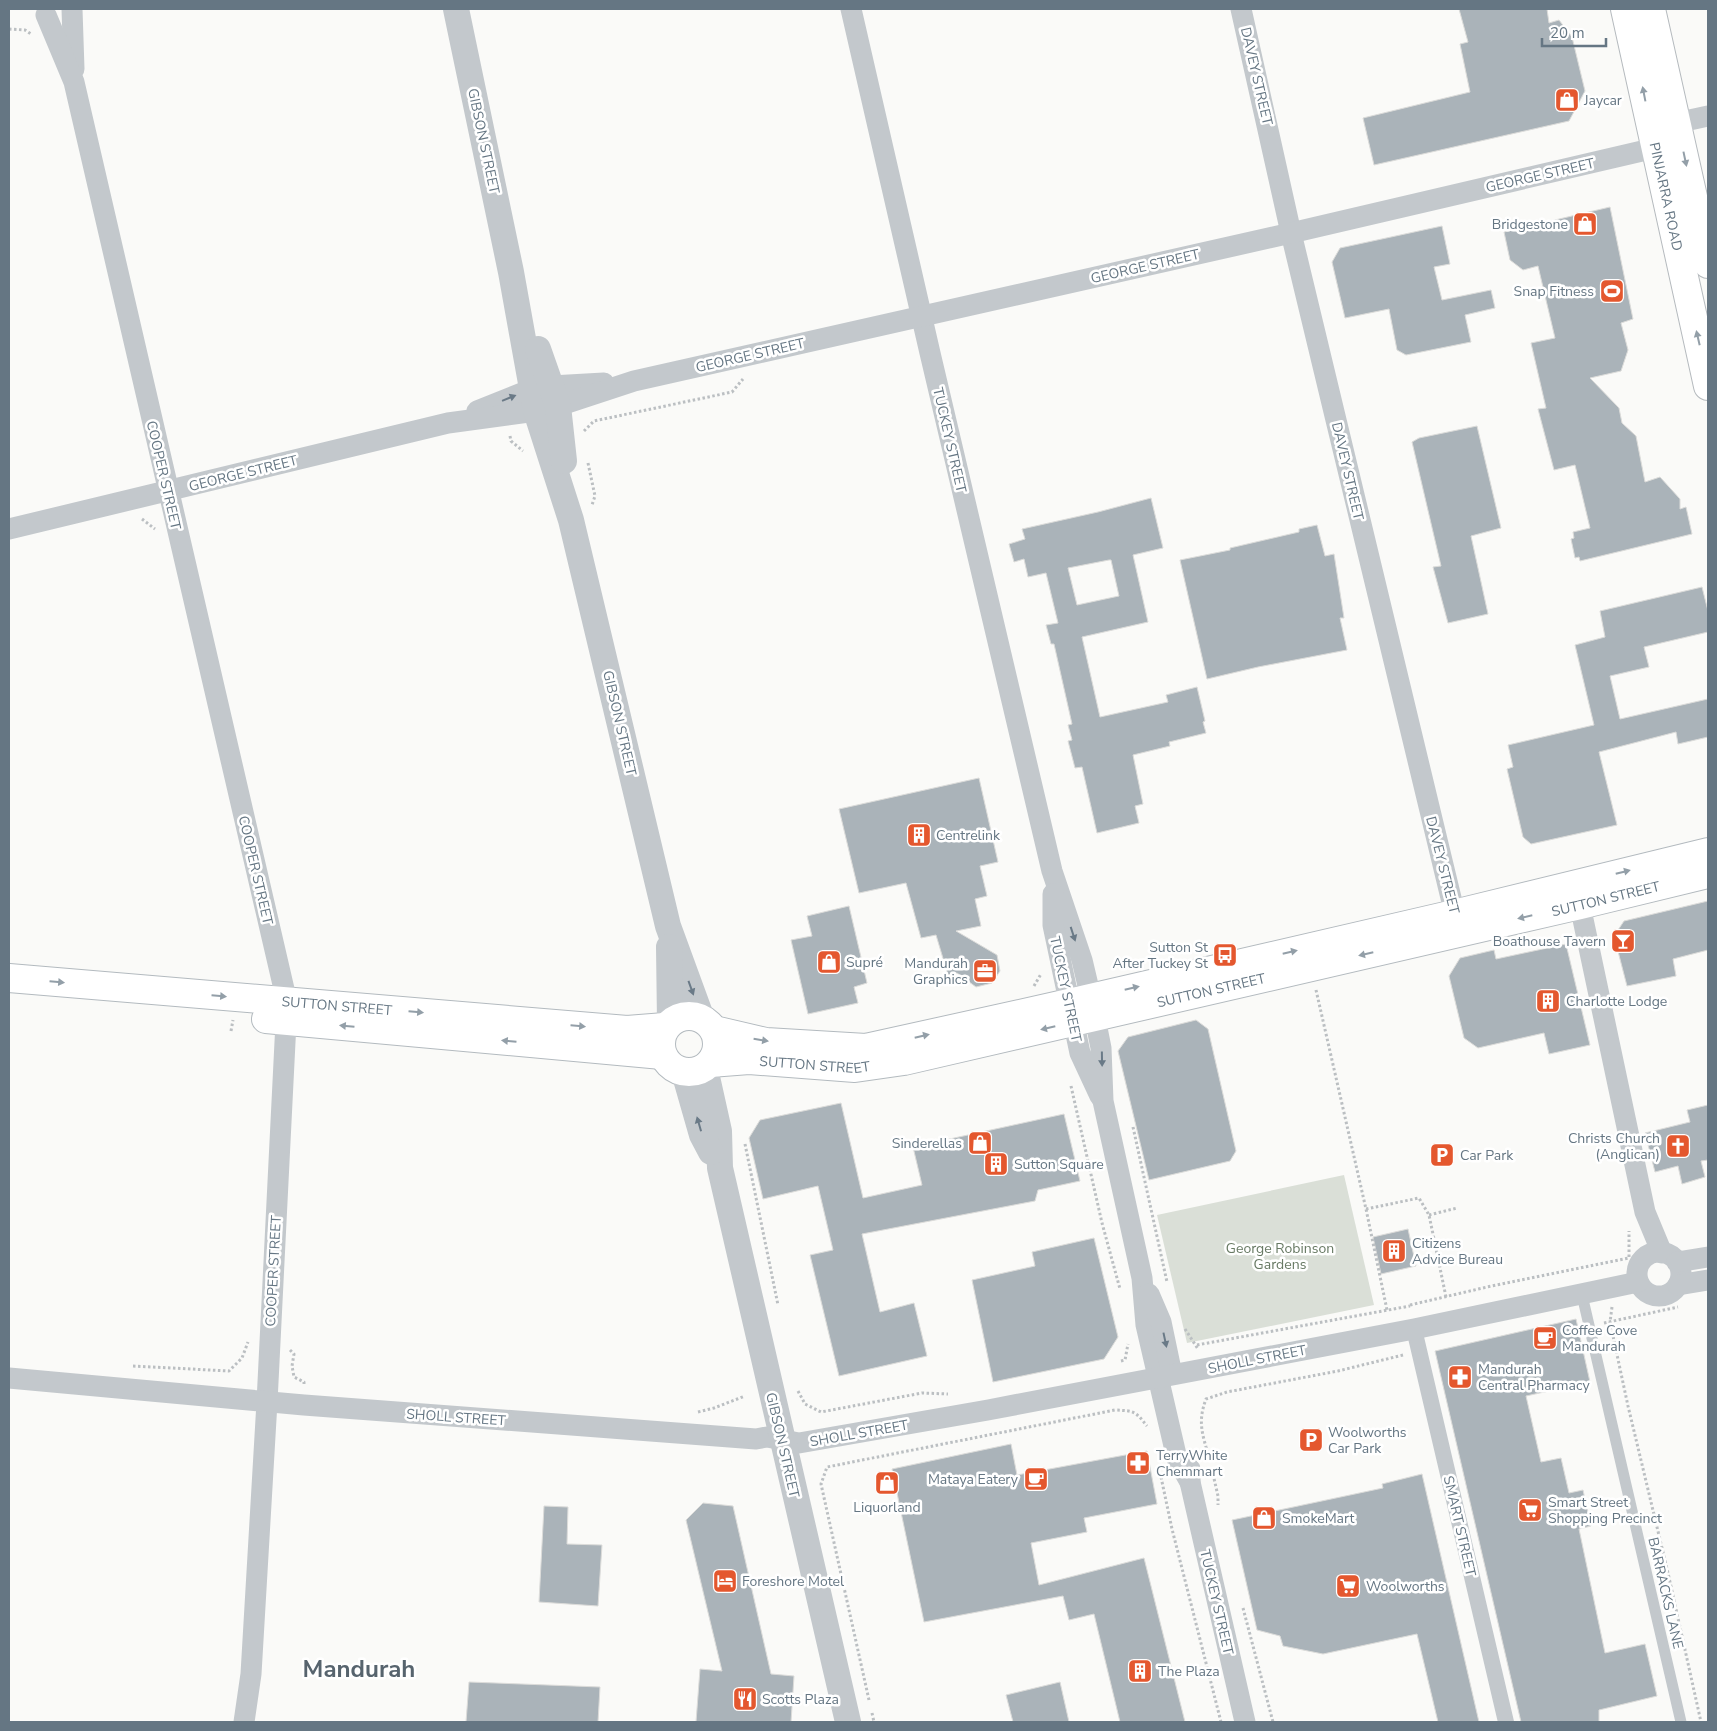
<svg xmlns="http://www.w3.org/2000/svg" width="1717" height="1731" viewBox="0 0 1717 1731" font-family="'Nunito Sans',sans-serif">
<style>
.green{fill:#dadfd7}
.building{fill:#aab3b9;stroke:#dcdcda;fill-rule:evenodd}
.lines{fill:none;stroke-linecap:round;stroke-linejoin:round}
.secondary-casing{stroke:#b3babf;stroke-width:30}
.primary-casing{stroke:#b5babe;stroke-width:30}
.path{stroke:#bbbfc2;stroke-width:3;stroke-dasharray:2.5 2.5;stroke-linecap:butt}
.service{stroke:#c3c8cc;stroke-width:11}
.pedestrian{stroke:#c3c8cc;stroke-width:16}
.minor{stroke:#c3c8cc;stroke-width:21}
.tertiary{stroke:#c3c8cc;stroke-width:26}
.secondary{stroke:#fff;stroke-width:28}
.primary{stroke:#fff;stroke-width:28}
.oneway{fill:#939fa8}
.oneway2{fill:#6a7a87}
.labels{text-anchor:middle;stroke-width:5;stroke-linejoin:round;paint-order:stroke}
.street-label{font-size:14px;fill:#657683;stroke:#fff}
.poi-label{font-size:14px;fill:#657683;stroke:#fff;text-anchor:start}
.park-label{font-size:14px;fill:#687a64;stroke:#fff}
.town-label{font-size:24px;font-weight:bold;fill:#57646e;stroke:#fff}
</style>
<rect width="100%" height="100%" fill="#fafaf8"/>
<path class="green" d="M1344,1175L1374,1305L1187,1343L1157,1215Z"/>
<g class="building">
<path d="M1459,9H1547L1549,23L1559,20L1572,37L1585,91L1569,121L1374,165L1363,118L1470,92L1460,44L1468,42Z"/>
<path d="M1610,207L1633,319L1621,323L1628,350L1621,371L1590,378L1619,408L1622,423L1636,436L1645,482L1660,477L1680,499V509L1686,507L1692,534L1580,561L1579,557L1575,558L1571,539L1574,538L1573,532L1590,528L1575,465L1554,470L1538,409L1546,408L1531,343L1555,338L1538,266L1523,270L1510,260L1504,232Z"/>
<path d="M1442,226L1450,264L1434,267L1442,300L1491,290L1495,308L1465,315L1471,342L1406,355L1397,350L1389,309L1345,318L1332,262L1340,248Z"/>
<path d="M1477,426L1501,528L1471,536L1488,614L1448,623L1433,567L1441,566L1412,442L1419,438Z"/>
<path d="M1151,498L1163,548L1133,555L1148,622L1082,637L1100,717L1168,702L1166,695L1197,687L1205,721L1203,722L1206,733L1169,742L1170,746L1133,755L1143,804L1135,806L1139,823L1097,833L1082,767L1075,768L1068,741L1072,740L1068,725L1072,724L1054,644H1051L1046,625L1058,623L1046,573L1028,577L1024,559L1014,562L1009,544L1025,539L1022,529L1098,512ZM1109,560H1111L1119,596L1077,605L1068,568Z"/>
<path d="M1317,525L1325,556L1334,554L1344,618H1340L1347,650L1258,667L1207,679L1180,560L1230,550V548L1299,532V529Z"/>
<path d="M1702,587L1708,611V632L1644,647L1649,667L1610,676L1620,719L1708,699V737L1678,744L1676,732L1599,752L1617,825L1531,844L1523,837L1507,769L1513,767L1508,745L1594,725L1575,645L1605,637L1600,611Z"/>
<path d="M979,778L998,862L980,866L987,896L975,899L981,926L956,931L997,955L1000,971L992,983L976,987L957,973L948,975L936,935L921,938L906,883L859,893L839,809Z"/>
<path d="M1708,901V950L1673,959L1676,976L1627,986L1614,936L1624,921Z"/>
<path d="M849,906L867,983L854,987L858,1003L808,1014L791,940L812,936L807,916Z"/>
<path d="M1566,944L1590,1045L1549,1054L1544,1033L1478,1048L1464,1038L1449,976L1460,958L1494,950L1496,959Z"/>
<path d="M1196,1020L1208,1029L1236,1151L1230,1161L1149,1180L1118,1051L1128,1037Z"/>
<path d="M841,1103L863,1198L922,1185L913,1147L1064,1114L1080,1181L1038,1190L1035,1201L862,1234L880,1312L914,1303L927,1356L839,1376L810,1255L833,1250L818,1186L763,1199L749,1138L760,1120Z"/>
<path d="M1708,1105V1160L1701,1161L1705,1177L1682,1184L1678,1166L1655,1172L1645,1133L1690,1122L1687,1110Z"/>
<path d="M1408,1229L1416,1266L1381,1274L1373,1237Z"/>
<path d="M1094,1238L1118,1337L1104,1359L993,1382L972,1280L1035,1266L1032,1252Z"/>
<path d="M1576,1319L1590,1382L1526,1396L1541,1462L1561,1458L1569,1493L1583,1490L1591,1526L1579,1529L1605,1653L1645,1644L1657,1696L1599,1710V1722H1521L1435,1351Z"/>
<path d="M1011,1444L1017,1475L1147,1451L1157,1504L1084,1518L1087,1532L1031,1543L1039,1585L1144,1558L1185,1722H1120L1094,1614L1069,1620L1063,1596L924,1622L892,1469Z"/>
<path d="M1422,1474L1479,1722H1438L1417,1634L1323,1654L1283,1646L1280,1636L1257,1630L1232,1520L1383,1488L1382,1484Z"/>
<path d="M703,1503L733,1506L771,1674L794,1676L791,1722H696L700,1669L722,1671L686,1520Z"/>
<path d="M544,1506L568,1507L567,1544L602,1545L598,1606L539,1602Z"/>
<path d="M469,1682L600,1687L598,1722H466Z"/>
<path d="M1060,1682L1069,1722H1013L1006,1695Z"/>
</g>
<g class="lines">
<defs>
<g id="secondary">
<path id="s1" d="M9,978L627,1030L665,1027"/>
<circle cx="689" cy="1044" r="28"/>
<path d="M266,1019L662,1055"/>
<path d="M714,1030L766,1042L866,1048L1069,1003L1454,914L1708,852"/>
<path id="s2" d="M710,1063L749,1060L855,1068L904,1061L1580,905L1708,874"/>
</g>
<g id="primary">
<path id="s3" d="M1625,9L1708,386"/>
<path d="M1651,9L1708,264"/>
</g>
</defs>
<use href="#secondary" class="secondary-casing"/>
<use href="#primary" class="primary-casing"/>
<g class="path">
<path d="M9,29L25,30L31,34"/>
<path d="M584,431L594,421L732,392L743,379"/>
<path d="M510,436L511,441L523,451"/>
<path d="M588,463L595,496L592,505"/>
<path d="M142,519L155,529"/>
<path d="M1034,986L1041,974"/>
<path d="M1316,990L1366,1209L1387,1310"/>
<path d="M231,1031L233,1020"/>
<path d="M1071,1086L1102,1223L1120,1289"/>
<path d="M1133,1127L1167,1282"/>
<path d="M745,1144L778,1305"/>
<path d="M1366,1209L1419,1198L1429,1215L1446,1297"/>
<path d="M1429,1215L1457,1208"/>
<path d="M1410,1305L1487,1287L1629,1258V1231"/>
<path d="M1612,1307L1610,1322L1628,1406L1668,1573L1701,1722"/>
<path d="M1604,1323L1678,1307"/>
<path d="M1185,1329L1198,1349"/>
<path d="M1197,1345L1410,1306"/>
<path d="M290,1350L294,1354L292,1366L294,1377L304,1382V1384"/>
<path d="M1121,1361L1125,1360L1128,1344"/>
<path d="M133,1366L229,1371L242,1358L248,1342"/>
<path d="M798,1391L805,1404L821,1412L922,1393L948,1394"/>
<path d="M698,1412L714,1408L745,1396"/>
<path d="M1209,1458C1203,1435 1197,1423 1206,1399L1227,1392L1338,1371L1403,1355"/>
<path d="M1213,1474L1218,1496V1505"/>
<path d="M1161,1477L1172,1529L1221,1722"/>
<path d="M1243,1608L1273,1722"/>
<path d="M869,1700L821,1484L827,1467L1115,1410C1135,1411 1135,1411 1147,1426"/>
<path d="M872,1713L874,1722"/>
</g>
<path class="service" d="M1582,1295L1681,1722"/>
<path class="pedestrian" d="M1414,1329L1506,1722"/>
<g class="minor">
<path d="M72,9L74,69"/>
<path d="M851,9L930,353L1052,871L1082,960L1091,998L1101,1048L1103,1101L1142,1278L1146,1325L1177,1459L1190,1482"/>
<path d="M1241,9L1291,233L1458,927"/>
<path d="M46,15L74,82L287,1002L267,1402L251,1674L244,1722"/>
<path d="M1662,126L1708,116"/>
<path d="M477,411L532,389L551,386L604,383"/>
<path d="M9,529L448,423L536,411L558,406L634,381L1291,233L1655,148"/>
<path d="M1577,891L1645,1212L1662,1253"/>
<path d="M1053,894V925L1080,1053L1100,1096"/>
<circle cx="1659" cy="1274" r="22"/>
<path d="M1677,1262L1708,1257"/>
<path d="M1678,1285L1708,1280"/>
<path d="M1149,1294L1161,1322L1170,1365"/>
<path d="M9,1378L304,1405L756,1439L767,1437L799,1443L988,1410L1414,1329L1638,1282"/>
<path d="M1190,1469V1482L1245,1722"/>
</g>
<g class="tertiary">
<path d="M456,9L511,272L536,411L571,520L668,926L702,1019"/>
<path d="M538,349L558,406L564,461"/>
<path d="M669,947L670,1022"/>
<path d="M705,1068L719,1131L720,1168L848,1722"/>
<path d="M684,1072L702,1135L711,1152"/>
</g>
<use href="#secondary" class="secondary"/>
<use href="#primary" class="primary"/>
</g>
<defs><path id="oneway-solid" d="M-6-.8H1V-3.2L6.5 0L1 3.2V.8H-6Z" transform="scale(1.25)"/></defs>
<g class="oneway">
<use href="#oneway-solid" transform="translate(1644 94) rotate(-101)"/>
<use href="#oneway-solid" transform="translate(1685 159) rotate(78)"/>
<use href="#oneway-solid" transform="translate(1698 338) rotate(-103)"/>
<use href="#oneway-solid" transform="translate(1623 872) rotate(-14)"/>
<use href="#oneway-solid" transform="translate(1525 917) rotate(167)"/>
<use href="#oneway-solid" transform="translate(1290 952) rotate(-13)"/>
<use href="#oneway-solid" transform="translate(1366 954) rotate(167)"/>
<use href="#oneway-solid" transform="translate(57 982) rotate(5)"/>
<use href="#oneway-solid" transform="translate(1132 988) rotate(-13)"/>
<use href="#oneway-solid" transform="translate(219 996) rotate(5)"/>
<use href="#oneway-solid" transform="translate(416 1012) rotate(5)"/>
<use href="#oneway-solid" transform="translate(347 1026) rotate(-175)"/>
<use href="#oneway-solid" transform="translate(578 1026) rotate(5)"/>
<use href="#oneway-solid" transform="translate(1048 1028) rotate(167)"/>
<use href="#oneway-solid" transform="translate(922 1036) rotate(-13)"/>
<use href="#oneway-solid" transform="translate(761 1040) rotate(9)"/>
<use href="#oneway-solid" transform="translate(509 1041) rotate(-175)"/>
</g>
<g class="oneway2">
<use href="#oneway-solid" transform="translate(509 398) rotate(-22)"/>
<use href="#oneway-solid" transform="translate(1073 934) rotate(72)"/>
<use href="#oneway-solid" transform="translate(691 988) rotate(70)"/>
<use href="#oneway-solid" transform="translate(1102 1059) rotate(89)"/>
<use href="#oneway-solid" transform="translate(699 1124) rotate(-106)"/>
<use href="#oneway-solid" transform="translate(1165 1340) rotate(78)"/>
</g>
<defs>
<symbol id="shop-square" viewBox="-11 -11 22 22"><rect x="-9" y="-9" width="18" height="18" rx="4" fill="#e4572e" stroke="#fff"/><path d="M-5-2.5h2.3a2.7 3.5 0 0 1 5.4 0H5L5.5 6h-11ZM-1.5-2.5h3a1.5 2.3 0 0 0-3 0Z" fill="#fff"/></symbol>
<symbol id="stadium-square" viewBox="-11 -11 22 22"><rect x="-9" y="-9" width="18" height="18" rx="4" fill="#e4572e" stroke="#fff"/><path d="M0-5a6.5 5 0 1 0 0 10a6.5 5 0 1 0 0-10ZM-3.5-1.8h7v3.6h-7Z" fill="#fff"/></symbol>
<symbol id="building-square" viewBox="-11 -11 22 22"><rect x="-9" y="-9" width="18" height="18" rx="4" fill="#e4572e" stroke="#fff"/><path d="M-4-6H4V6H1V3H-1V6H-4ZM-2.5-4.3h1.7v1.8h-1.7ZM.8-4.3h1.7v1.8H.8ZM-2.5-1h1.7V.8h-1.7ZM.8-1h1.7V.8H.8Z" fill="#fff"/></symbol>
<symbol id="bar-square" viewBox="-11 -11 22 22"><rect x="-9" y="-9" width="18" height="18" rx="4" fill="#e4572e" stroke="#fff"/><path d="M-6-5H6L.8 .8V4.5H3.5V6h-7V4.5H-.8V.8Z" fill="#fff"/></symbol>
<symbol id="bus-square" viewBox="-11 -11 22 22"><rect x="-9" y="-9" width="18" height="18" rx="4" fill="#e4572e" stroke="#fff"/><path d="M-5-6H5V4H4V6H2V4H-2V6H-4V4H-5ZM-3.5-4V0h7V-4ZM-3.5 1.2v1.5H-2V1.2ZM2 1.2v1.5H3.5V1.2Z" fill="#fff"/></symbol>
<symbol id="office-square" viewBox="-11 -11 22 22"><rect x="-9" y="-9" width="18" height="18" rx="4" fill="#e4572e" stroke="#fff"/><path d="M-6-3h4V-5.5h4V-3h4V5H-6ZM-1-4.5V-3h2v-1.5ZM-6 0V1H6V0Z" fill="#fff"/></symbol>
<symbol id="church-square" viewBox="-11 -11 22 22"><rect x="-9" y="-9" width="18" height="18" rx="4" fill="#e4572e" stroke="#fff"/><path d="M-1.2-6h2.4v3.5h3.3v2.4h-3.3V6h-2.4V-.1h-3.3v-2.4h3.3Z" fill="#fff"/></symbol>
<symbol id="parking-square" viewBox="-11 -11 22 22"><rect x="-9" y="-9" width="18" height="18" rx="4" fill="#e4572e" stroke="#fff"/><path d="M-3.5-5.5H1a3.5 3.5 0 0 1 0 7H-1V5.5H-3.5ZM-1-3.4V-.6H.8a1.4 1.4 0 0 0 0-2.8Z" fill="#fff"/></symbol>
<symbol id="cafe-square" viewBox="-11 -11 22 22"><rect x="-9" y="-9" width="18" height="18" rx="4" fill="#e4572e" stroke="#fff"/><path d="M-5.5-4.5H6V0H3Q3 3.5 0 3.5H-2.5Q-5.5 3.5-5.5 0ZM3-3.2v2h1.7v-2ZM-6 4.5H4V6H-6Z" fill="#fff"/></symbol>
<symbol id="pharmacy-square" viewBox="-11 -11 22 22"><rect x="-9" y="-9" width="18" height="18" rx="4" fill="#e4572e" stroke="#fff"/><path d="M-2-6h4v4h4v4h-4v4h-4v-4h-4v-4h4Z" fill="#fff"/></symbol>
<symbol id="supermarket-square" viewBox="-11 -11 22 22"><rect x="-9" y="-9" width="18" height="18" rx="4" fill="#e4572e" stroke="#fff"/><path d="M-6-5.5h2.5l.6 2H6L4.5 2H-2.5L-4.4-4H-6ZM-1.5 3.2a1.3 1.3 0 1 0 .1 0ZM3 3.2a1.3 1.3 0 1 0 .1 0Z" fill="#fff"/></symbol>
<symbol id="hotel-square" viewBox="-11 -11 22 22"><rect x="-9" y="-9" width="18" height="18" rx="4" fill="#e4572e" stroke="#fff"/><path d="M-6-4.5h1.5V1H6V5H4.5V3h-9V5H-6ZM-4 0a1.8 1.8 0 1 1 3.6 0ZM.5 0V-2.5h3Q6-2.5 6 0Z" fill="#fff"/></symbol>
<symbol id="restaurant-square" viewBox="-11 -11 22 22"><rect x="-9" y="-9" width="18" height="18" rx="4" fill="#e4572e" stroke="#fff"/><path d="M-5-6h1v4h1v-4h1v4h1v-4h1v5L-1.5 .5V6h-2V.5L-5-1ZM5-6V6H3V1.5H1.5Q1.5-4 5-6Z" fill="#fff"/></symbol>
</defs>
<g fill-rule="evenodd">
<use href="#shop-square" x="1553" y="86" width="28" height="28"/>
<use href="#shop-square" x="1571" y="210" width="28" height="28"/>
<use href="#stadium-square" x="1598" y="277" width="28" height="28"/>
<use href="#building-square" x="905" y="821" width="28" height="28"/>
<use href="#bar-square" x="1609" y="927" width="28" height="28"/>
<use href="#bus-square" x="1211" y="941" width="28" height="28"/>
<use href="#shop-square" x="815" y="948" width="28" height="28"/>
<use href="#office-square" x="971" y="957" width="28" height="28"/>
<use href="#building-square" x="1534" y="987" width="28" height="28"/>
<use href="#shop-square" x="966" y="1129" width="28" height="28"/>
<use href="#church-square" x="1664" y="1132" width="28" height="28"/>
<use href="#parking-square" x="1428" y="1141" width="28" height="28"/>
<use href="#building-square" x="982" y="1150" width="28" height="28"/>
<use href="#building-square" x="1380" y="1237" width="28" height="28"/>
<use href="#cafe-square" x="1531" y="1324" width="28" height="28"/>
<use href="#pharmacy-square" x="1446" y="1363" width="28" height="28"/>
<use href="#parking-square" x="1297" y="1426" width="28" height="28"/>
<use href="#pharmacy-square" x="1124" y="1449" width="28" height="28"/>
<use href="#cafe-square" x="1022" y="1465" width="28" height="28"/>
<use href="#shop-square" x="873" y="1469" width="28" height="28"/>
<use href="#supermarket-square" x="1516" y="1496" width="28" height="28"/>
<use href="#shop-square" x="1250" y="1504" width="28" height="28"/>
<use href="#hotel-square" x="711" y="1567" width="28" height="28"/>
<use href="#supermarket-square" x="1334" y="1572" width="28" height="28"/>
<use href="#building-square" x="1126" y="1657" width="28" height="28"/>
<use href="#restaurant-square" x="731" y="1685" width="28" height="28"/>
</g>
<g class="labels">
<g class="street-label">
<text transform="translate(1257 76) rotate(77)" y="5">DAVEY STREET</text>
<text transform="translate(484 141) rotate(78)" y="5">GIBSON STREET</text>
<text transform="translate(1540 175) rotate(-13)" y="5">GEORGE STREET</text>
<text dy="5" stroke="none"><textPath href="#s3" startOffset="192">PINJARRA ROAD</textPath></text>
<text transform="translate(1145 266) rotate(-13)" y="5">GEORGE STREET</text>
<text transform="translate(750 355) rotate(-13)" y="5">GEORGE STREET</text>
<text transform="translate(950 440) rotate(77)" y="5">TUCKEY STREET</text>
<text transform="translate(1348 471) rotate(77)" y="5">DAVEY STREET</text>
<text transform="translate(243 473) rotate(-14)" y="5">GEORGE STREET</text>
<text transform="translate(164 475) rotate(77)" y="5">COOPER STREET</text>
<text transform="translate(620 723) rotate(77)" y="5">GIBSON STREET</text>
<text transform="translate(1443 865) rotate(76)" y="5">DAVEY STREET</text>
<text transform="translate(256 870) rotate(77)" y="5">COOPER STREET</text>
<text dy="5" stroke="none"><textPath href="#s2" startOffset="915">SUTTON STREET</textPath></text>
<text transform="translate(1066 989) rotate(78)" y="5">TUCKEY STREET</text>
<text dy="5" stroke="none"><textPath href="#s2" startOffset="510">SUTTON STREET</textPath></text>
<text dy="5" stroke="none"><textPath href="#s1" startOffset="329">SUTTON STREET</textPath></text>
<text dy="5" stroke="none"><textPath href="#s2" startOffset="105">SUTTON STREET</textPath></text>
<text transform="translate(273 1271) rotate(-87)" y="5">COOPER STREET</text>
<text transform="translate(1257 1359) rotate(-11)" y="5">SHOLL STREET</text>
<text transform="translate(456 1417) rotate(4)" y="5">SHOLL STREET</text>
<text transform="translate(859 1433) rotate(-10)" y="5">SHOLL STREET</text>
<text transform="translate(783 1445) rotate(77)" y="5">GIBSON STREET</text>
<text transform="translate(1460 1526) rotate(77)" y="5">SMART STREET</text>
<text transform="translate(1666 1593) rotate(77)" y="5">BARRACKS LANE</text>
<text transform="translate(1217 1602) rotate(77)" y="5">TUCKEY STREET</text>
</g>
<g class="poi-label">
<text x="1584" y="105">Jaycar</text>
<text x="1568" y="229" text-anchor="end">Bridgestone</text>
<text x="1594" y="296" text-anchor="end">Snap Fitness</text>
<text x="936" y="840">Centrelink</text>
<text x="1606" y="946" text-anchor="end">Boathouse Tavern</text>
<text x="1208" y="952" text-anchor="end">Sutton St<tspan x="1208" dy="16">After Tuckey St</tspan></text>
<text x="846" y="967">Supré</text>
<text x="968" y="968" text-anchor="end">Mandurah<tspan x="968" dy="16">Graphics</tspan></text>
<text x="1566" y="1006">Charlotte Lodge</text>
<text x="1660" y="1143" text-anchor="end">Christs Church<tspan x="1660" dy="16">(Anglican)</tspan></text>
<text x="962" y="1148" text-anchor="end">Sinderellas</text>
<text x="1460" y="1160">Car Park</text>
<text x="1014" y="1169">Sutton Square</text>
<text x="1412" y="1248">Citizens<tspan x="1412" dy="16">Advice Bureau</tspan></text>
<text x="1562" y="1335">Coffee Cove<tspan x="1562" dy="16">Mandurah</tspan></text>
<text x="1478" y="1374">Mandurah<tspan x="1478" dy="16">Central Pharmacy</tspan></text>
<text x="1328" y="1437">Woolworths<tspan x="1328" dy="16">Car Park</tspan></text>
<text x="1156" y="1460">TerryWhite<tspan x="1156" dy="16">Chemmart</tspan></text>
<text x="1018" y="1484" text-anchor="end">Mataya Eatery</text>
<text x="1548" y="1507">Smart Street<tspan x="1548" dy="16">Shopping Precinct</tspan></text>
<text x="887" y="1512" text-anchor="middle">Liquorland</text>
<text x="1282" y="1523">SmokeMart</text>
<text x="742" y="1586">Foreshore Motel</text>
<text x="1366" y="1591">Woolworths</text>
<text x="1158" y="1676">The Plaza</text>
<text x="762" y="1704">Scotts Plaza</text>
</g>
<g class="park-label">
<text x="1280" y="1253">George Robinson<tspan x="1280" dy="16">Gardens</tspan></text>
</g>
<g class="town-label">
<text x="359" y="1677">Mandurah</text>
</g>
</g>
<rect width="1717" height="1731" fill="none" stroke="#657683" stroke-width="20"/>
<path d="M1542 38v8h64v-8" fill="none" stroke="#657683" stroke-width="2.5"/>
<text x="1550" y="38" font-size="15" fill="#657683" stroke="#ffffff" stroke-width="4" paint-order="stroke">20 m</text>
</svg>
